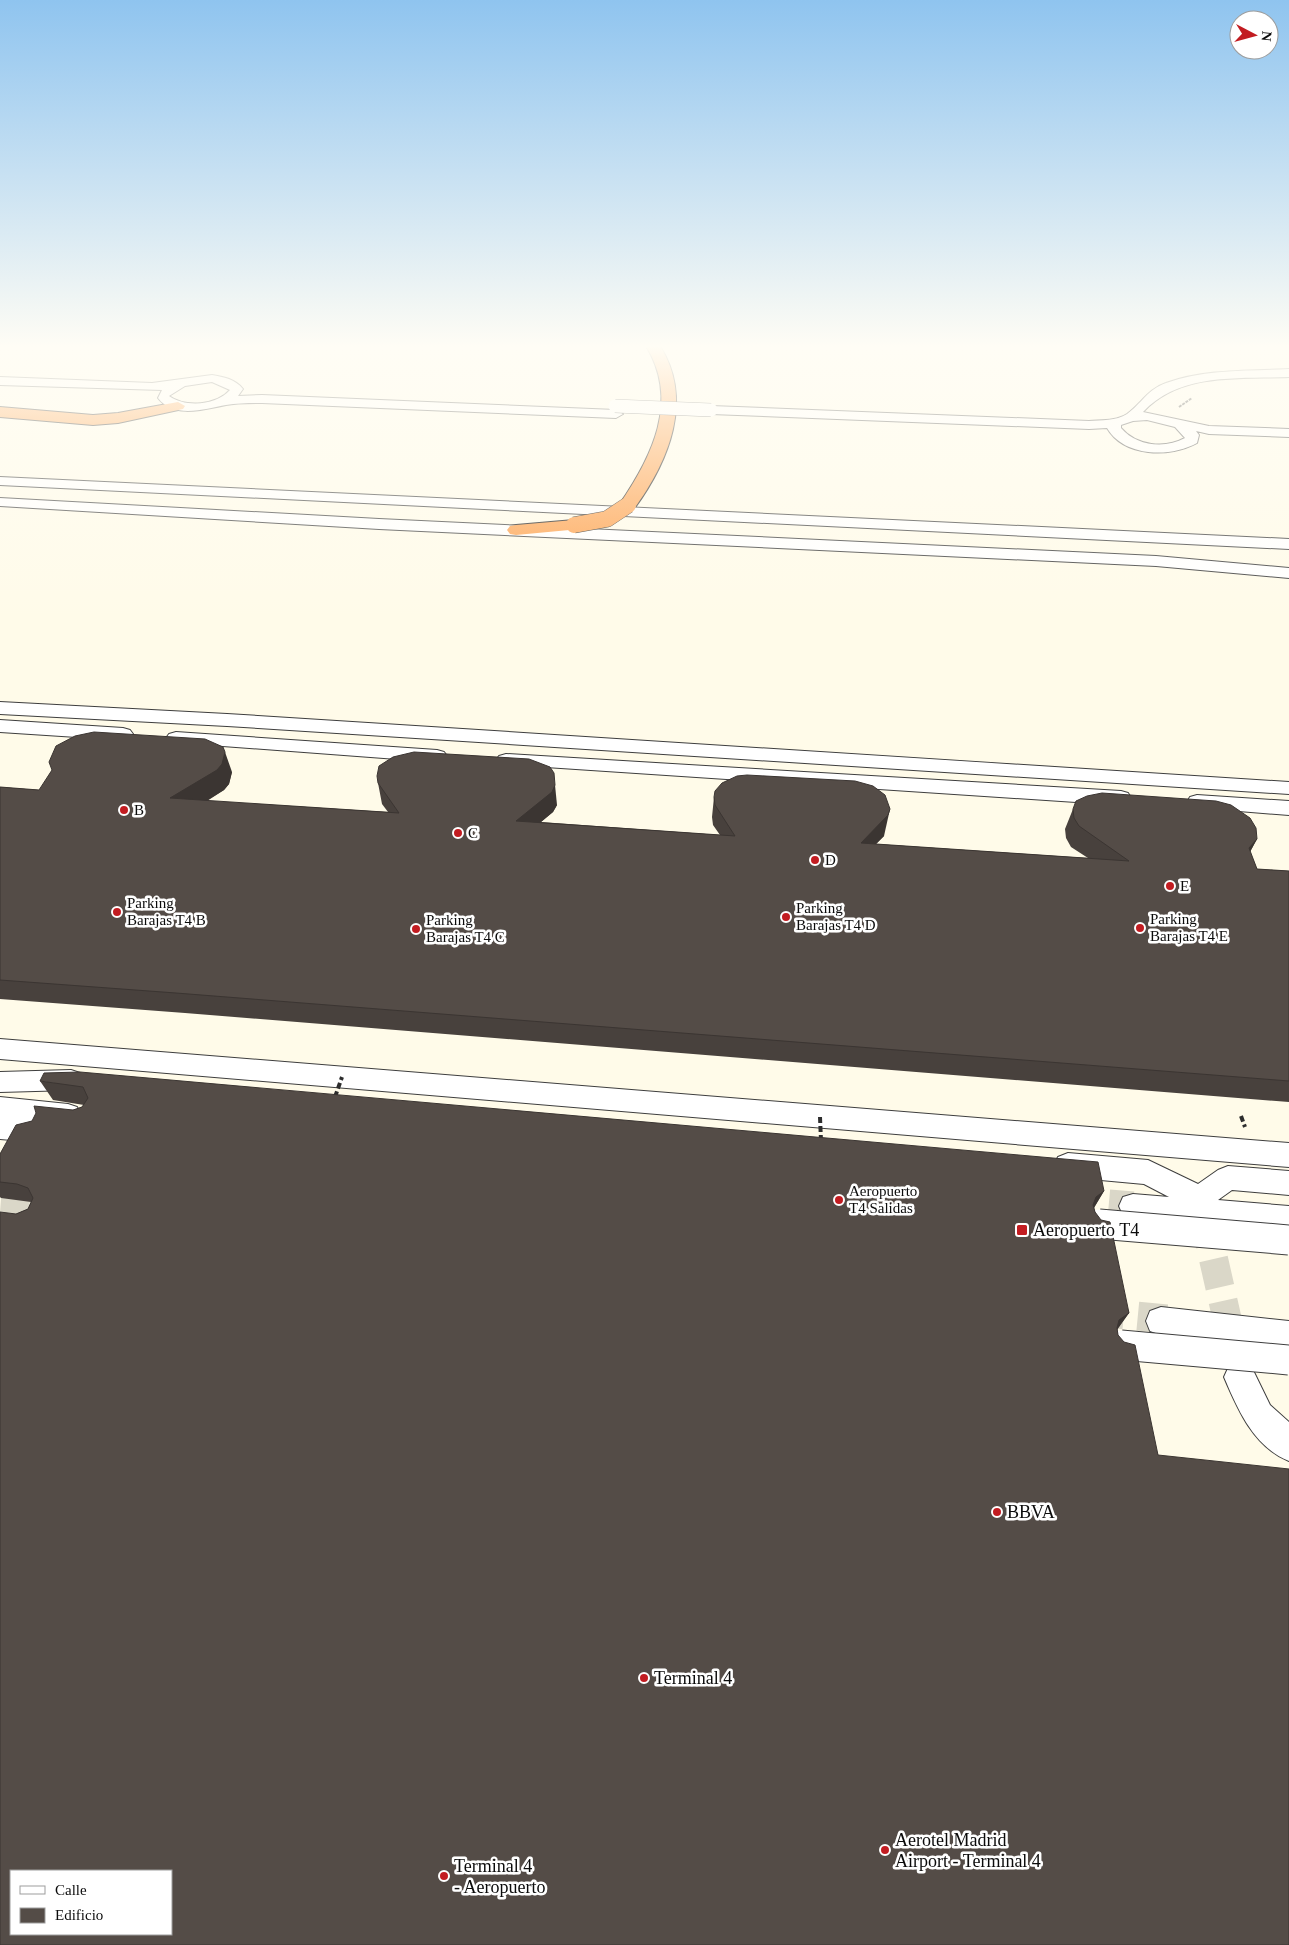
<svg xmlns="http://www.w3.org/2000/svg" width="1289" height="1945" viewBox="0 0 1289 1945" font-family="Georgia,serif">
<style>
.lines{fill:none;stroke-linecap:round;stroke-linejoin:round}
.minor-tunnel{stroke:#dad7c8;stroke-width:29;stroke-dasharray:29 14;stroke-linecap:butt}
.minor-casing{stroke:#3e3e3e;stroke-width:2}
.highway-casing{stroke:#1c1c1c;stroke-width:2}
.path-far1{stroke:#2d2d2d;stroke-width:2;stroke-dasharray:3 1;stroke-linecap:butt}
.path{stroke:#2d2d2d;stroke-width:4;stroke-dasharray:6 3;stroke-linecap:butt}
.minor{fill:#fff;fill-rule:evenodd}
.highway{fill:#fd9e48;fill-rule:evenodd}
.minor-bridge-far1-casing{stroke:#3e3e3e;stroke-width:14;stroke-linecap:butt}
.minor-bridge-casing{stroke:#3e3e3e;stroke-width:31;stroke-linecap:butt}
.highway-bridge-casing{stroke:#1c1c1c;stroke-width:17;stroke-linecap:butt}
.path-bridge{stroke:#2d2d2d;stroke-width:4;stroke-dasharray:6 3;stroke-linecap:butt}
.minor-bridge-far1{stroke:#fff;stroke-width:13}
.minor-bridge{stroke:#fff;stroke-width:29}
.highway-bridge{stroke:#fd9e48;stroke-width:16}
.wall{fill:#48413d}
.shaded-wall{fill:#3b3532}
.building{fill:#544c47;stroke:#3b3532;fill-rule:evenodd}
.poi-dot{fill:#c21c21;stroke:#fff;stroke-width:2}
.labels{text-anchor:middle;stroke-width:5;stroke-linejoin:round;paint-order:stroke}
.poi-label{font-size:15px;fill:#0b0b0b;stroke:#fff;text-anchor:start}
.near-poi-label{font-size:18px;fill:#0b0b0b;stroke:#fff;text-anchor:start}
</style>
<rect width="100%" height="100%" fill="#fffbe9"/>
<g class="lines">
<g class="minor-tunnel">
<path d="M1066,1200L1133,1206"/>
<path d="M0,1212L51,1216"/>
<path d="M1204,1217L1233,1345"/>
<path d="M1095,1312L1178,1320"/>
</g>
<defs>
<g id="minor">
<path d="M1289,369V377C1239,379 1180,372 1143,412L1209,426L1289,429V437L1209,434L1196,431L1199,435L1197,443C1170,458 1124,457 1107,428L1089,429L711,414L704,410L711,406L1089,421C1101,420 1116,421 1127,414C1141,404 1148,389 1166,383C1205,369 1248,371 1289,369ZM1147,420L1175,427L1185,438C1165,449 1136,446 1121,428V425L1133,421Z"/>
<path d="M212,375C224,377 235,379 243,389L238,396L262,395L616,410L623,414L616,418L262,403C250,403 237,403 226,405C205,409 174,419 158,398L162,390L0,385V377L152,383ZM212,382L230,390C217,405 186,408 169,396L185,386Z"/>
<path d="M0,477L1289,539V549L0,485Z"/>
<path d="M0,498L379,519L1156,556L1289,568V578L1156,566L379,529L0,506Z"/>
<path d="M0,702L227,714L1289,782V794L227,726L0,714Z"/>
<path d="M0,720L123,728L130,730L133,734L130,738L123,740L0,732Z"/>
<path d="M176,732L437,750L444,752L447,756L444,760L437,762L169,742L166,738L169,734Z"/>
<path d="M506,754L1121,791L1128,793L1131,798L1128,803L1121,805L499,764L496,760L499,756Z"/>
<path d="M1197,795L1289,801V815L1190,807L1187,802L1190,797Z"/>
<path d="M0,1039L1289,1143V1167L0,1059Z"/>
<path d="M71,1070L80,1073L84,1080L80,1087L71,1090L0,1092V1072Z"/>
<path d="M0,1097L68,1104L77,1107L81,1115L77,1123L68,1126L45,1124L48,1131L44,1139L35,1142L0,1139Z"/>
<path d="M1068,1153L1148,1160L1198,1184L1218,1170L1228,1166L1289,1171V1195L1232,1190L1218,1200L1289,1206V1232L1133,1218L1123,1215L1119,1206L1123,1197L1133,1194L1169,1197L1144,1184L1068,1177L1058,1173L1054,1165L1058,1157Z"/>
<path d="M1161,1307L1289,1321V1351L1161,1335L1150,1331L1146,1321L1150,1311Z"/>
<path d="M1240,1362L1251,1366L1270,1405L1289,1422V1461C1254,1447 1238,1410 1224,1377L1229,1366Z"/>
</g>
<g id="highway">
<path d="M646,346H660C694,400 669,461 634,509H622L619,505C652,457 680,401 646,346Z"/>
<path d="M178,402L185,406L183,409L118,423L93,425L0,417V407L93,415L118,413Z"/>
<path d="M574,520L580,521L583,525L580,529L516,535L510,534L507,530L510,526L516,525Z"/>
</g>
</defs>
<use href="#minor" class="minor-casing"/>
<use href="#highway" class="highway-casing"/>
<path class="path-far1" d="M1179,407L1192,398"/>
<path class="path" d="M1241,1116L1245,1127"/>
<use href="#minor" class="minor"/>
<use href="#highway" class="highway"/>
<defs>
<path id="minor-bridge-far1" d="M615,406L711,410"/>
<g id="minor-bridge">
<path d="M1099,1224L1289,1240"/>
<path d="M1121,1345L1289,1360"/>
</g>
<path id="highway-bridge" d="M574,525L607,519L628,505"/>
</defs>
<use href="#minor-bridge-far1" class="minor-bridge-far1-casing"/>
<use href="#minor-bridge" class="minor-bridge-casing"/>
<use href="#highway-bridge" class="highway-bridge-casing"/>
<g class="path-bridge">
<path d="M335,1097L342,1077"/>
<path d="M820,1117L821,1141"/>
</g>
<use href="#minor-bridge-far1" class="minor-bridge-far1"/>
<use href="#minor-bridge" class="minor-bridge"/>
<use href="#highway-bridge" class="highway-bridge"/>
</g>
<g class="wall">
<path d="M232,772L229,784L224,790L207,801L388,812L382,804L378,783L557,805L553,812L541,822L720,835L713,825L712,817L714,797L884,836L876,844L1088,858L1071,847L1066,838L1065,829L1073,809L1257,839L1250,852L1257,869L1289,871V1102L185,1013L0,999V787L39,790Z"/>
<path d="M40,1081L1104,1191L1094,1208L1095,1212L1129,1313L1117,1329L1118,1335L1158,1455L1289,1945L16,1214L28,1209L31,1202L1,1198L0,1197V1154L32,1121L73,1110L82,1107L84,1105L53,1100Z"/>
</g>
<g class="shaded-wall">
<path d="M225,752L232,772L229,784L224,790L178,818L170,798Z"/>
<path d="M555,785L557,805L553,812L518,841L516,821Z"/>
<path d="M890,809L884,836L857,863L861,843Z"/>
<path d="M1257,839L1246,859L1249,848Z"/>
<path d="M1104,1191L1093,1209L1085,1215L1096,1197Z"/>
<path d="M1129,1313L1117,1330L1107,1336L1119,1320Z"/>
</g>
<g class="building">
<path d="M94,732L205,739L223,747L225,752L222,764L217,770L170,798L399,813L378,783L377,776L379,766L393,757L414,752L529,759L550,767L554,773L555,785L552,792L516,821L735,836L715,805L714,797L715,791L722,783L737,776L747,775L855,781L873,786L885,795L890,809L888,815L861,843L1129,861L1079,826L1074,818L1073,809L1076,801L1087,796L1102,793L1216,801L1231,805L1250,818L1256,828L1257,839L1249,848L1257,869L1289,871V1081L176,993L0,980V787L39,790L52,770L49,762L56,746L75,736Z"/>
<path d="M80,1072L1098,1162L1104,1191L1096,1197L1093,1205L1095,1212L1101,1220L1110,1222L1129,1313L1119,1320L1117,1328L1118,1335L1124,1342L1135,1345L1158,1455L1289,1469V1945H0V1212L16,1214L28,1209L33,1198L28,1188L17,1184L0,1182V1154L16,1125L32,1121L36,1113L34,1106L73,1110L82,1107L88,1098L83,1087L40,1081L44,1073ZM11,1871H171V1934H11Z"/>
</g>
<linearGradient id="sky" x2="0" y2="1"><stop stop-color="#8fc4ef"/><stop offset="0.56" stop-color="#fffdf5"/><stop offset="1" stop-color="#fffdf5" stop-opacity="0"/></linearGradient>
<rect width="1289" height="619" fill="url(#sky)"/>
<g class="poi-dot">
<circle cx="124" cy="810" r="5"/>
<circle cx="458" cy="833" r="5"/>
<circle cx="815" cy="860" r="5"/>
<circle cx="1170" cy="886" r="5"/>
<circle cx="117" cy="912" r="5"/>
<circle cx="786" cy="917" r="5"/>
<circle cx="1140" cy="928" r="5"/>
<circle cx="416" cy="929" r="5"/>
<circle cx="839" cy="1200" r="5"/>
<rect x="1016" y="1224" width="12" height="12" rx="2.5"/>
<circle cx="997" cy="1512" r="5"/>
<circle cx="644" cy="1678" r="5"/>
<circle cx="885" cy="1850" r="5"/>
<circle cx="444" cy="1876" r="5"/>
</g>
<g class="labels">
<g class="poi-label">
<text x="134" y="815">B</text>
<text x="468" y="838">C</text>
<text x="825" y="865">D</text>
<text x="1180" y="891">E</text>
<text x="127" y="908">Parking<tspan x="127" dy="17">Barajas T4 B</tspan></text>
<text x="796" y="913">Parking<tspan x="796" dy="17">Barajas T4 D</tspan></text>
<text x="1150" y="924">Parking<tspan x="1150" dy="17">Barajas T4 E</tspan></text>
<text x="426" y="925">Parking<tspan x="426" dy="17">Barajas T4 C</tspan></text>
<text x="849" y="1196">Aeropuerto<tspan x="849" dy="17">T4 Salidas</tspan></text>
</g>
<g class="near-poi-label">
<text x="1033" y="1236">Aeropuerto T4</text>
<text x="1007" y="1518">BBVA</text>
<text x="654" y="1684">Terminal 4</text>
<text x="895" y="1846">Aerotel Madrid<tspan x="895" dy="21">Airport - Terminal 4</tspan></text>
<text x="454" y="1872">Terminal 4<tspan x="454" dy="21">- Aeropuerto</tspan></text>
</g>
</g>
<rect x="10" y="1870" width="162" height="65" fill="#ffffff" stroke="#9d9d9d"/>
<rect x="20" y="1886" width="25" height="8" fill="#ffffff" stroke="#9d9d9d"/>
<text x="55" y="1895" font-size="15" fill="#0b0b0b">Calle</text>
<rect x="20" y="1908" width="25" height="15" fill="#544c47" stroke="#9d9d9d"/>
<text x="55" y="1920" font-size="15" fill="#0b0b0b">Edificio</text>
<g transform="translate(1254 35) rotate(96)"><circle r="24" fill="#ffffff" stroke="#9d9d9d"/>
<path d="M0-4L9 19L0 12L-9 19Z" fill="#c21c21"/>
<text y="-8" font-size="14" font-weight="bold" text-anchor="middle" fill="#0b0b0b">N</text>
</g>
</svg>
